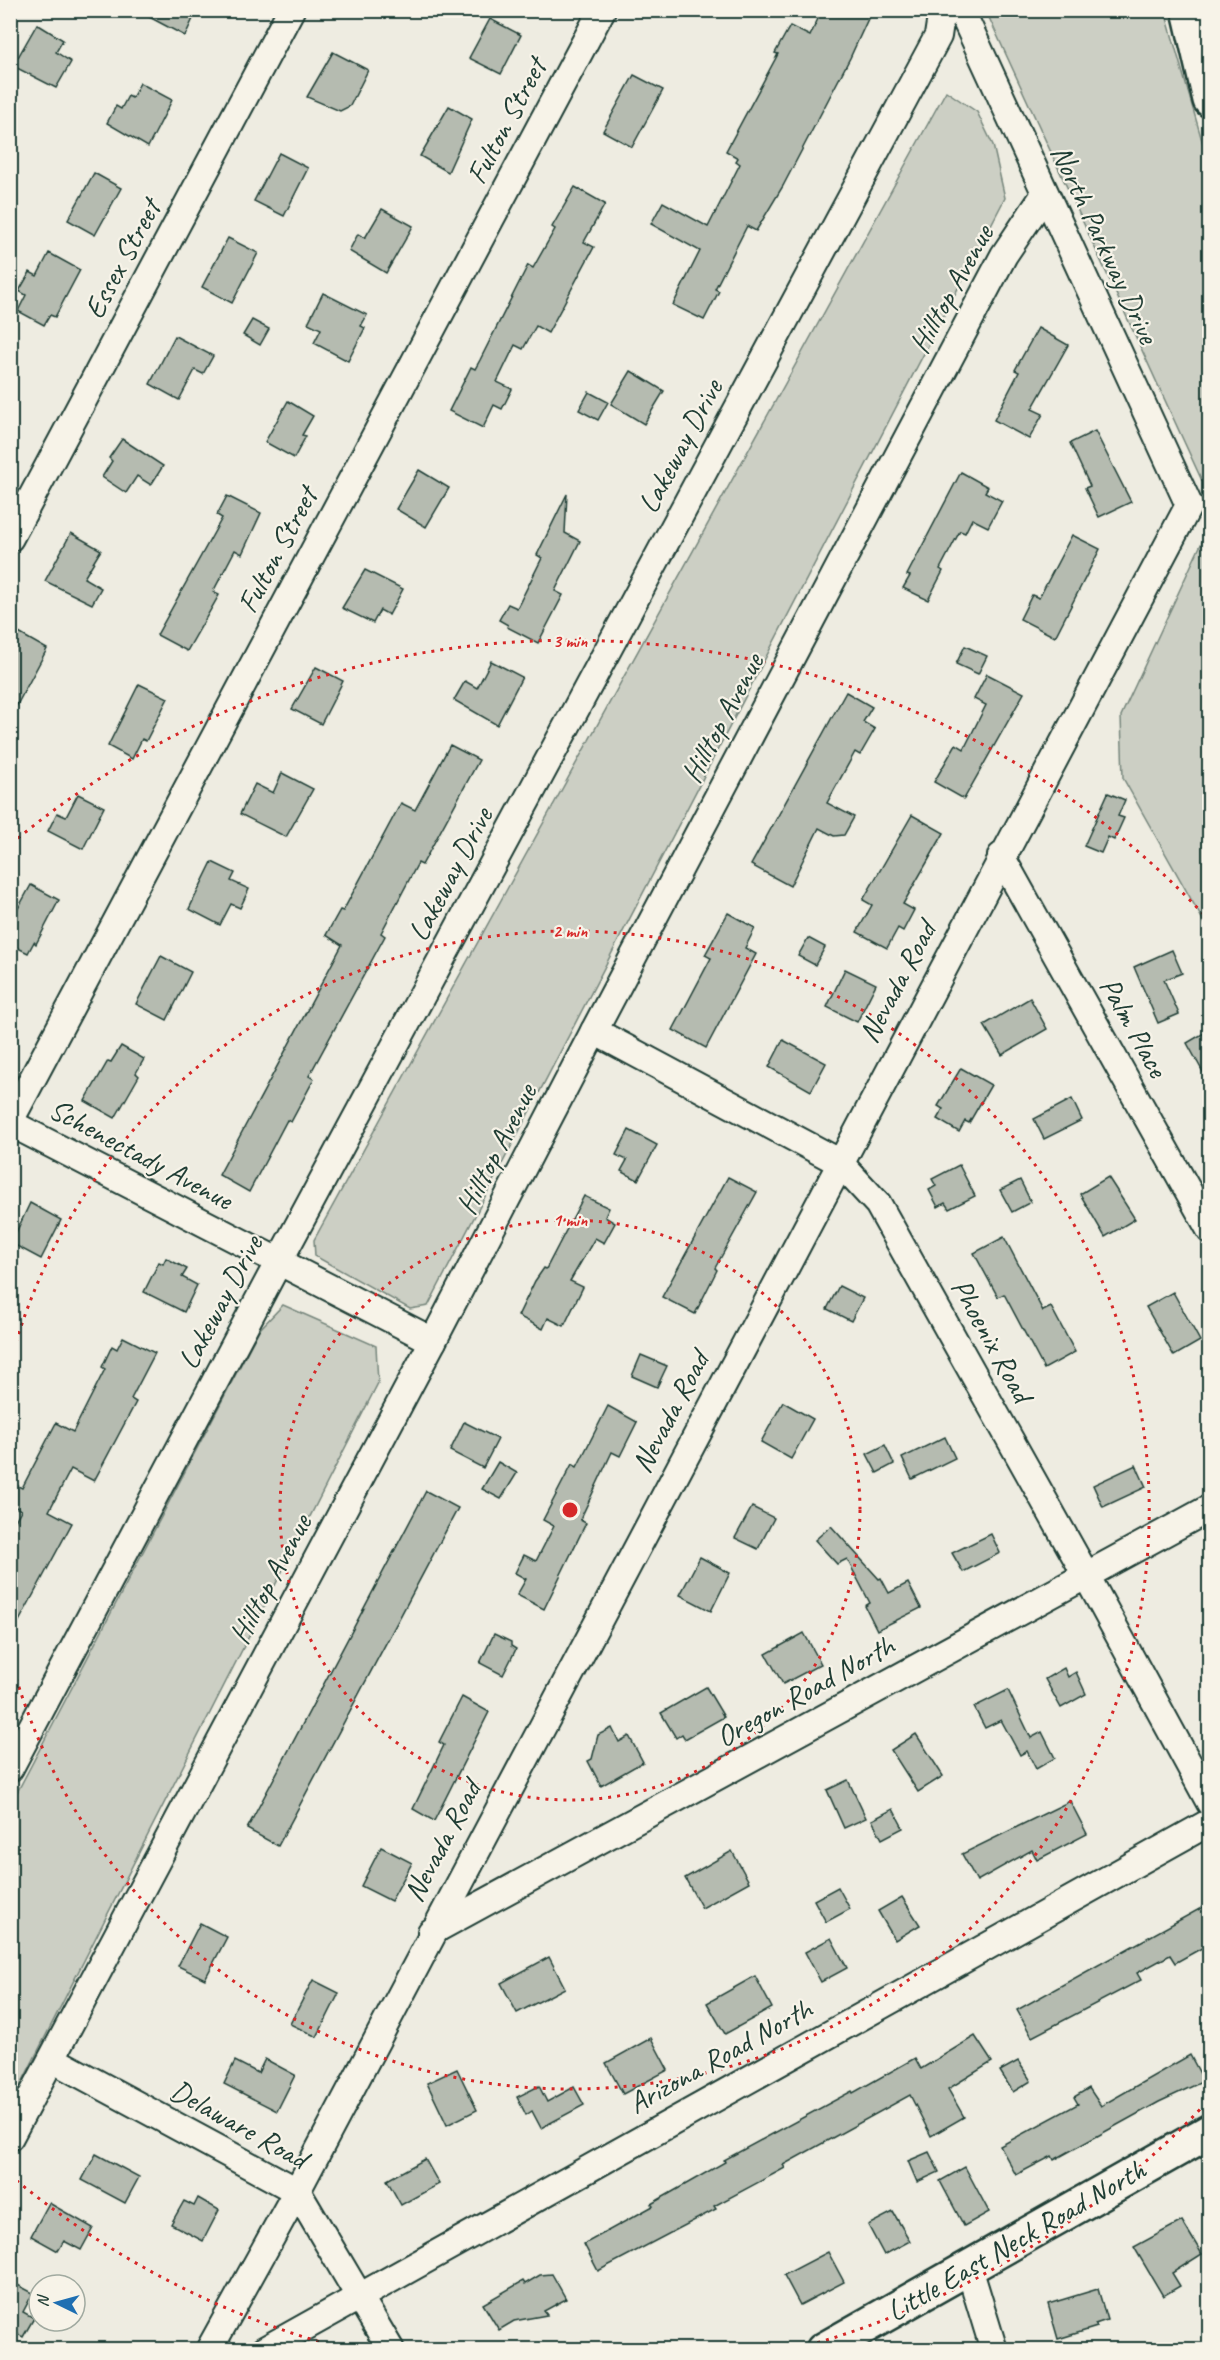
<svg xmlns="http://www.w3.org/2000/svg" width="1220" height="2360" viewBox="0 0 1220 2360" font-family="Caveat,sans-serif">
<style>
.green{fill:#cccfc4;stroke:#76867c;stroke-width:1.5}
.building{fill:#b5bbb0;stroke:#1f3d34;stroke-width:1.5}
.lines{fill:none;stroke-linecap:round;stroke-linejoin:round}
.street-casing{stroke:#1f3d34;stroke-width:30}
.secondary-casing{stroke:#1f3d34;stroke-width:38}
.highway-casing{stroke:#1f3d34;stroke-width:38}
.street{stroke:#f7f3e8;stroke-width:26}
.secondary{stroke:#f7f3e8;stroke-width:33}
.highway{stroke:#f7f3e8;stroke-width:33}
.ring{fill:none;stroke:#d62828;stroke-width:3;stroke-dasharray:3 6}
.labels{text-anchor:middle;stroke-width:4.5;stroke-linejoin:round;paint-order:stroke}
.street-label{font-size:30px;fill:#1f3d34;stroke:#f7f3e8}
.centre{fill:#d62828;stroke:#f7f3e8;stroke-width:3}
.ring-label{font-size:18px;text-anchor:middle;font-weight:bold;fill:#d62828;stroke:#f7f3e8;stroke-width:4.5;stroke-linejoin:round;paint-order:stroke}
</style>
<rect width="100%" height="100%" fill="#eeece1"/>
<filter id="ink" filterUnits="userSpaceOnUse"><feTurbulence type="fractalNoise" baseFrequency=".0167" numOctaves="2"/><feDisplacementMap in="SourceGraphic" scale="12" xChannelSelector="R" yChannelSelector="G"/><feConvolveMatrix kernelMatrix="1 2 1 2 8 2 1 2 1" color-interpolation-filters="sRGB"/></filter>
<g filter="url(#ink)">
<g class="green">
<path d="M986,11H1165L1209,165V496Z"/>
<path d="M946,91L977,112L993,145L1005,198L428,1306L410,1309L315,1256L314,1240Z"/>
<path d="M1209,527L1210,931H1209L1123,778L1121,716Z"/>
<path d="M283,1305L376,1346L378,1383L11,2104V1804L259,1330Z"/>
</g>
<g class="building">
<path d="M136,10H197L185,36Z"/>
<path d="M822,10H872L850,58L783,186L756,231L747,226L715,289L719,291L704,320L673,305L700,251L651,224L663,202L708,227L740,164L736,161L738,158L726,151L778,54L775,53L790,26L810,36Z"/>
<path d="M490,19L521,35L501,74L469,58Z"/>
<path d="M37,24L63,40L56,52L71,62L56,88L13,66Z"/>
<path d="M333,52L368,70L350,106L340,111L307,97Z"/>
<path d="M634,75L663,90L632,147L603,131Z"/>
<path d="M140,83L172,100L148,147L107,123L116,106L121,109L128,96L132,98Z"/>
<path d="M449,106L472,119L448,172L420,156Z"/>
<path d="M279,153L308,168L284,216L254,201Z"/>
<path d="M94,173L121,188L95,235L68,220Z"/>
<path d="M575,187L605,204L584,242L594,247L548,333L536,326L523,349L515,345L497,382L512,389L502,409L494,405L483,428L449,411L471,367L475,369L480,360L528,265L533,268L555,229L552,227Z"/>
<path d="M382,209L413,226L386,273L349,251L358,234L365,238Z"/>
<path d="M228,238L258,253L232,303L202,287Z"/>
<path d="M49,253L80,270L55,317L50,315L44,325L18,311L26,295L19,291L30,272L37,276Z"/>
<path d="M323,293L367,315L361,326L365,328L348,361L314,343L321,329L308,323Z"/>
<path d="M252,320L269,329L260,345L243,335Z"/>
<path d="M1038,328L1068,345L1032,409L1043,414L1029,439L994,420L1019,372L1015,370Z"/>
<path d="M175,336L213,356L203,374L195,370L179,400L150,384Z"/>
<path d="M631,371L664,391L644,424L611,404Z"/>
<path d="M589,392L608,402L598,420L579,410Z"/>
<path d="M288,401L313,416L302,435L306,436L294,458L265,442Z"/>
<path d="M1095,431L1131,502L1099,517L1085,488L1090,486L1070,443Z"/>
<path d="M122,439L163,466L151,485L137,476L126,493L102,477L112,461L109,458Z"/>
<path d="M419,470L449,488L426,527L396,509Z"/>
<path d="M961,472L988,487L985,492L1002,501L988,527L972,519L965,533L960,531L940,569L943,571L928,600L903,588L910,576L907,575Z"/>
<path d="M567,494L565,533L580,541L555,591L563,595L538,643L507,627L508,625L499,620L508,604L517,608L542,558L537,555Z"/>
<path d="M227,496L261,513L242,554L235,550L213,592L219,595L187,651L157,635L222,518L217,515Z"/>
<path d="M71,533L101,550L84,578L101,588L92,604L45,581Z"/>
<path d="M1072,535L1100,549L1055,637L1020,619L1032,595L1039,598Z"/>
<path d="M365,570L403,589L389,615L380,610L373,623L342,608Z"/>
<path d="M17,632L47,649L10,718V645Z"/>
<path d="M965,646L987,656L978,674L956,664Z"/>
<path d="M491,661L522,677L497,725L454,700L465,681L477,688Z"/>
<path d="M316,667L343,681L321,724L292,709Z"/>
<path d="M987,674L1024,693L964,799L934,782L956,744L964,749L986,705L974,699Z"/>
<path d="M139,684L168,698L146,741L142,739L132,759L108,746Z"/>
<path d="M846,692L872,707L863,722L875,729L860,755L855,752L827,803L854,817L844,835L834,836L819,828L790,886L751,865Z"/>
<path d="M450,745L479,760L422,865L418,863L381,933L385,936L309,1076L314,1079L291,1122L287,1120L249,1192L219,1175L342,945L326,935L340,910L343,911L401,803L415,810Z"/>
<path d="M282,773L313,789L286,837L240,814L255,784L273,793Z"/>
<path d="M1108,793L1125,800L1118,816L1124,818L1114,840L1108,837L1101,853L1084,846Z"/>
<path d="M78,794L104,807L83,849L48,831L57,813L66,817Z"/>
<path d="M912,815L944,833L903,904L914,910L903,931L898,928L887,948L857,932L872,905L863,900Z"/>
<path d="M212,862L235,873L231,881L249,889L240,908L231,904L220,925L189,909Z"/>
<path d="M31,885L59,900L36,944L34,942L28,953L10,944V923Z"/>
<path d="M728,913L755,928L745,948L756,954L706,1048L673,1030L711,958L705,955Z"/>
<path d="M808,938L825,947L815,965L798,956Z"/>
<path d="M1172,950L1182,973L1164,980L1179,1014L1158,1023L1134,967Z"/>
<path d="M161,956L191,972L167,1020L136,1004Z"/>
<path d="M845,969L876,984L857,1022L827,1007Z"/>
<path d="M1030,998L1047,1029L1002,1055L984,1025Z"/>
<path d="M1209,1030V1083L1187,1043Z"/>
<path d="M783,1040L826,1063L811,1091L769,1067Z"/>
<path d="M121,1046L144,1059L136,1073L139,1076L115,1118L85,1101L108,1061L111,1062Z"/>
<path d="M961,1068L991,1085L969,1123L965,1121L959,1132L937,1119L943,1109L938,1106Z"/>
<path d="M1072,1099L1082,1120L1044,1139L1034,1119Z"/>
<path d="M629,1130L657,1145L638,1180L621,1171L627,1160L616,1155Z"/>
<path d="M959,1165L975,1196L949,1209L945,1203L938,1207L929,1190L936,1186L932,1179Z"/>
<path d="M728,1177L757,1192L715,1268L717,1270L695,1314L662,1297Z"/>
<path d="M1108,1177L1135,1219L1105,1237L1080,1194Z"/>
<path d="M1020,1180L1031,1202L1012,1212L1000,1190Z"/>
<path d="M584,1196L609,1208L605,1217L615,1223L604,1243L595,1238L570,1281L583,1287L564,1326L548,1318L543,1329L518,1316L535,1281L544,1268L546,1269Z"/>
<path d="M30,1203L61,1220L41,1259L11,1243Z"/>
<path d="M1004,1237L1043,1311L1051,1307L1075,1352L1044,1369L1004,1294L998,1297L974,1253Z"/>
<path d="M166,1258L187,1269L182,1277L197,1285L184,1312L144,1292L159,1262L163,1264Z"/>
<path d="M839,1286L863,1298L851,1321L827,1309Z"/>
<path d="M1173,1292L1200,1341L1174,1356L1146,1307Z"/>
<path d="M123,1337L155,1353L131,1399L136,1402L94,1481L71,1469L49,1511L72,1523L10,1638V1530L21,1510L10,1504V1482L22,1488L56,1423L73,1432L105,1369L102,1367L112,1346L117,1349Z"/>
<path d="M641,1355L667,1366L657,1387L632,1376Z"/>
<path d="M783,1402L813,1419L791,1459L761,1442Z"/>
<path d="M608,1406L637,1422L620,1456L612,1452L580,1520L586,1523L544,1609L517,1595L526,1579L515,1573L524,1555L536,1561L554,1526L543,1520L572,1464L577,1467Z"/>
<path d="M464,1422L498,1439L483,1468L450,1451Z"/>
<path d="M945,1437L955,1458L912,1479L902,1458Z"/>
<path d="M885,1445L894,1464L877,1473L867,1454Z"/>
<path d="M498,1462L517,1473L501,1499L482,1489Z"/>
<path d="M1136,1465L1146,1487L1103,1507L1093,1485Z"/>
<path d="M426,1491L458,1508L278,1846L247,1829Z"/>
<path d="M752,1507L774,1518L758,1549L735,1538Z"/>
<path d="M831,1526L879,1579L881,1578L889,1593L908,1583L921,1608L877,1630L865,1606L870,1603L847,1559L837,1564L815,1540Z"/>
<path d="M991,1534L1000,1553L963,1572L952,1553Z"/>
<path d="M700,1557L730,1573L711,1611L680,1595Z"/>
<path d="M804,1633L821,1664L783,1684L766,1654Z"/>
<path d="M494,1634L511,1642V1646L516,1649L503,1675L480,1663Z"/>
<path d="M1064,1668L1068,1677L1076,1672L1086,1694L1061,1708L1045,1679Z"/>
<path d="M706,1687L724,1717L685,1739L682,1734L676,1738L661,1713Z"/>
<path d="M1008,1690L1031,1738L1042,1732L1055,1758L1036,1769L1027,1751L1020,1755L1001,1720L985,1728L974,1707Z"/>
<path d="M462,1697L489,1712L434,1821L413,1809L444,1745L439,1742Z"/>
<path d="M612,1728L619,1742L629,1736L643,1762L601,1786L588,1761L592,1759L598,1735Z"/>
<path d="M916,1734L943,1776L918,1792L891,1750Z"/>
<path d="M848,1780L866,1818L844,1828L827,1790Z"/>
<path d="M1070,1801L1087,1834L1037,1860L1032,1850L977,1881L962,1854Z"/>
<path d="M893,1809L903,1828L882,1839L872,1820Z"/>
<path d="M381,1847L412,1863L391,1901L361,1886Z"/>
<path d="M732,1851L749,1882L702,1908L685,1878Z"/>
<path d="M838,1887L850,1909L826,1922L814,1900Z"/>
<path d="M902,1897L920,1925L895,1940L878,1911Z"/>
<path d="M1203,1907L1209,1918V1944L1175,1963L1170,1955L1137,1973L1141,1980L1032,2037L1017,2010Z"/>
<path d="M200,1923L227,1937L205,1979L178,1966Z"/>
<path d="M831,1938L847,1968L821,1982L805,1952Z"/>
<path d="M549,1957L565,1988L517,2013L501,1983Z"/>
<path d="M755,1976L772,2008L725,2034L707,2003Z"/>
<path d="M313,1980L339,1993L317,2037L290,2024Z"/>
<path d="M975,2036L992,2062L948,2089L964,2117L931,2136L910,2095L783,2165L785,2168L714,2206L716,2209L598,2271L584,2244L653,2206L651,2204L725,2162L724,2160L852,2091L853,2093L915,2058L921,2069Z"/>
<path d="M651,2038L668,2070L623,2094L606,2063Z"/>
<path d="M1190,2055L1204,2081L1159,2102L1054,2160L1052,2156L1016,2175L1000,2146L1078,2104L1074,2097L1089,2088L1101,2106Z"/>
<path d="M265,2059L295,2075L277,2111L224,2084L235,2061L258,2073Z"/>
<path d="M1018,2061L1031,2081L1013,2092L1000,2071Z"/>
<path d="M457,2069L477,2110L447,2125L427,2083Z"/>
<path d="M539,2086L547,2102L574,2087L584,2105L541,2128L532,2111L526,2115L517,2097Z"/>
<path d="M929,2152L939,2172L917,2182L908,2161Z"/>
<path d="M96,2154L139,2177L125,2203L82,2180Z"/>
<path d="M425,2159L439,2184L401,2205L387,2180Z"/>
<path d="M965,2167L989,2212L964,2226L940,2181Z"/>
<path d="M198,2198L219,2210L203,2241L171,2224L184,2201L194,2206Z"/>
<path d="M49,2203L93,2228L81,2250L64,2241L58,2251L31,2236Z"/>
<path d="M893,2212L910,2241L884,2255L868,2225Z"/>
<path d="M1182,2221L1202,2254L1172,2273L1180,2286L1163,2296L1134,2247Z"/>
<path d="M828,2252L844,2282L800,2305L784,2275Z"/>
<path d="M552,2274L566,2299L544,2311L547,2315L514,2321L499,2330L483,2304L523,2281L525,2284L540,2275Z"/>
<path d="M10,2281L33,2293L23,2312L34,2318L23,2337L12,2331L10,2335Z"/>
<path d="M1098,2289L1107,2320L1095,2324L1097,2327L1058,2339L1048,2304Z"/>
</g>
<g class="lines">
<defs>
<g id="street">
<path d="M10,538L291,10"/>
<path d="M1001,856L1210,1230"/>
<path d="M594,1031L839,1162L878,1204L1086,1575L1210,1803"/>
<path d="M10,1121L602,10"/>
<path d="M10,1123L433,1341"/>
<path d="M10,1768L278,1263L938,36L942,10"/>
<path d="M431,1932L1210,1508"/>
<path d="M52,2059L297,2191L391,2350"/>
<path d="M10,2137L433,1341L594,1031L1004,255L1045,194"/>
<path d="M969,2268L994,2350"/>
<path d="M209,2350L297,2191L1189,505L961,10"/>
<path d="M264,2350L1210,1822"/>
</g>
<path id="secondary" d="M823,2350L1210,2131"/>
<path id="highway" d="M1189,10L1210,100"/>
</defs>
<use href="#street" class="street-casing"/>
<use href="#secondary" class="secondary-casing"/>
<use href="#highway" class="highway-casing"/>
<use href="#street" class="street"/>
<use href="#secondary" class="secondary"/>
<use href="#highway" class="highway"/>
</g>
</g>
<g class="ring">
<circle cx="570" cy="1510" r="290"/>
<path d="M11 1360A579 579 0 1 1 11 1660"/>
<path d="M1206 2103A869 869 0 0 1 795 2349M345 2349A869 869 0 0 1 11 2176M11 844A869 869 0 0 1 1206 917"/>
</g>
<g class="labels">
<g class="street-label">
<text transform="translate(506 121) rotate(-62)" y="10">Fulton Street</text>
<text transform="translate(1105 244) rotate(65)" y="10">North Parkway Drive</text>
<text transform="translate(122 259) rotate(-62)" y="10">Essex Street</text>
<text transform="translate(951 289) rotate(-61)" y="10">Hilltop Avenue</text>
<text transform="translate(680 446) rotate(-62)" y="10">Lakeway Drive</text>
<text transform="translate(277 550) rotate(-62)" y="10">Fulton Street</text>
<text transform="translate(722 718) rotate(-62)" y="10">Hilltop Avenue</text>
<text transform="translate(450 874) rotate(-62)" y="10">Lakeway Drive</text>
<text transform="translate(897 982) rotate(-62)" y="10">Nevada Road</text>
<text transform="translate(1134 1027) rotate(61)" y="10">Palm Place</text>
<text transform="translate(496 1149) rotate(-63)" y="10">Hilltop Avenue</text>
<text transform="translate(141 1154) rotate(28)" y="10">Schenectady Avenue</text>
<text transform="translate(220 1302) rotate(-62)" y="10">Lakeway Drive</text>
<text transform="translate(992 1340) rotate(61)" y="10">Phoenix Road</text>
<text transform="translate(670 1412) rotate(-62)" y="10">Nevada Road</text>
<text transform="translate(270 1579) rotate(-62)" y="10">Hilltop Avenue</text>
<text transform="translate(805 1691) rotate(-29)" y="10">Oregon Road North</text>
<text transform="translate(442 1841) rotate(-62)" y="10">Nevada Road</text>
<text transform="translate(720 2056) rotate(-29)" y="10">Arizona Road North</text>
<text transform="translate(239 2124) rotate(29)" y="10">Delaware Road</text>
<text transform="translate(1016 2240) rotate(-30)" y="10">Little East Neck Road North</text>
</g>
</g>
<circle cx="570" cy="1510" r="9" class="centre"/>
<g class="ring-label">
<text x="570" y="647">3 min</text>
<text x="570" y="937">2 min</text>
<text x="570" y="1226">1 min</text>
</g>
<rect width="1220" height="2360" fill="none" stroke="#f7f3e8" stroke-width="36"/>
<rect x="18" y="18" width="1184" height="2324" fill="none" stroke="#1f3d34" stroke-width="2" filter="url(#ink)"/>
<g transform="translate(57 2303) rotate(275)"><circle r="28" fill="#f7f3e8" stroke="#a1aaa0" stroke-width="1.5"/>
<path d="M0-4.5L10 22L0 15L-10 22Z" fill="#1f6fb2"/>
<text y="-9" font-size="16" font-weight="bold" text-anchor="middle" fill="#1f3d34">N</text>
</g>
</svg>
